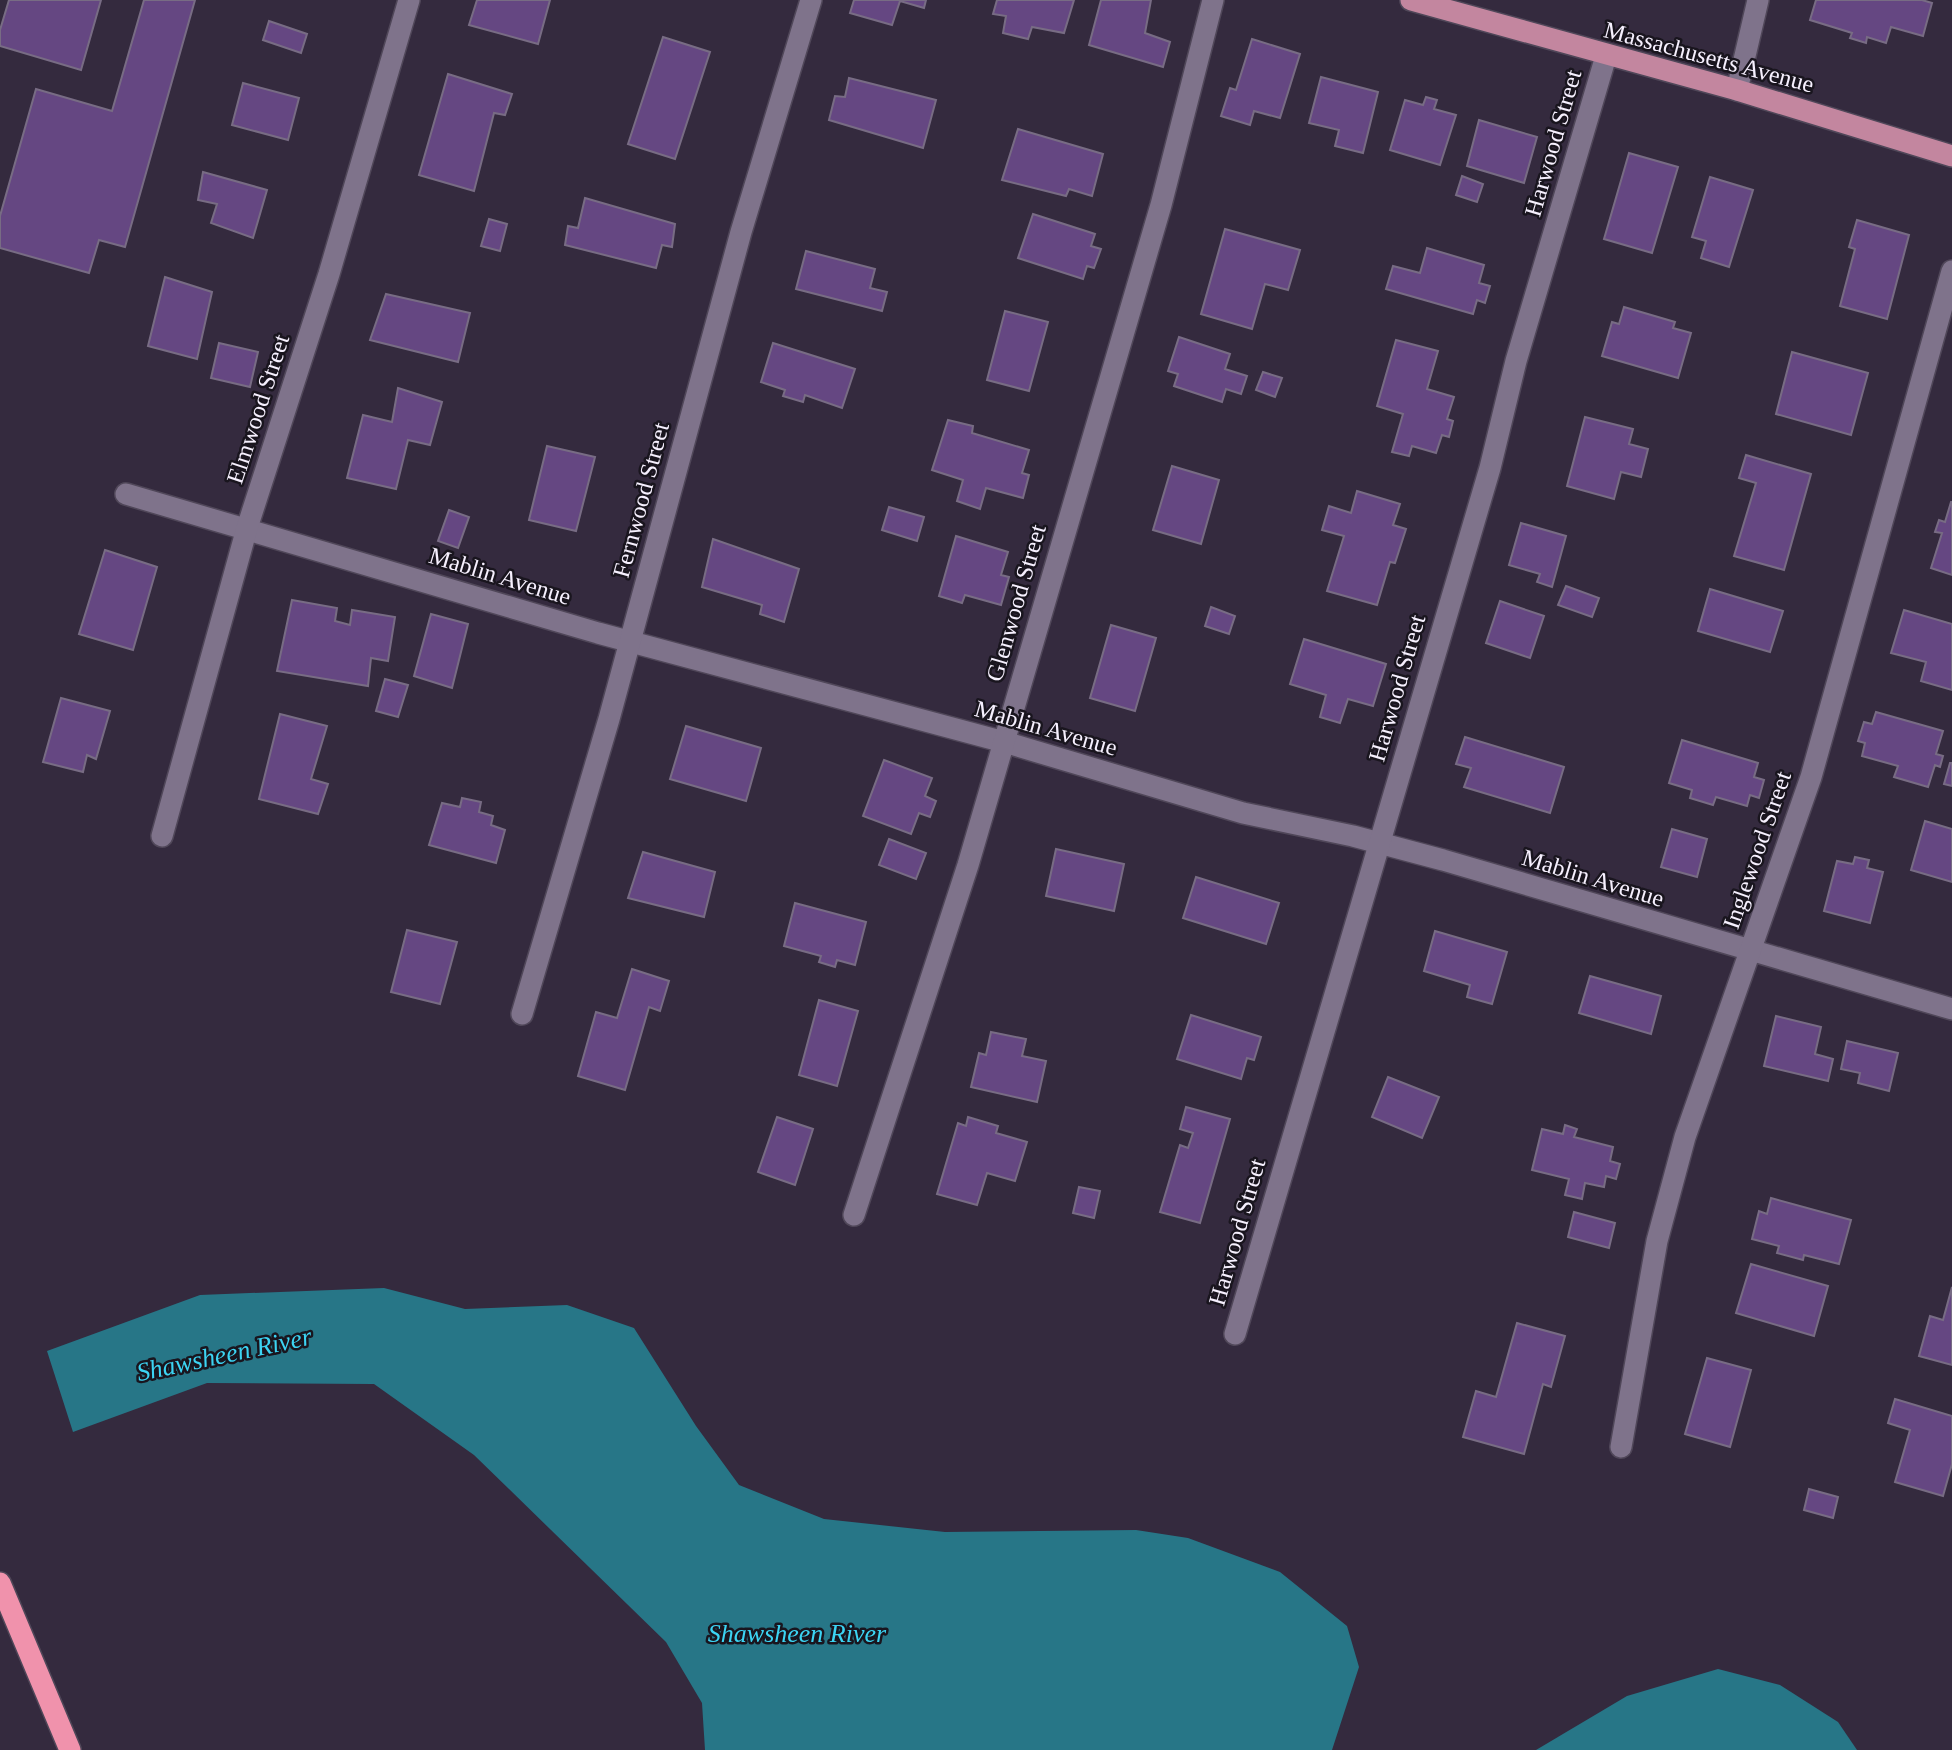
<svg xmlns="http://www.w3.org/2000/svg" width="1952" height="1750" viewBox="0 0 1952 1750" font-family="Georgia,serif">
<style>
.water{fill:#277687}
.building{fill:#654782;stroke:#786c84;stroke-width:2}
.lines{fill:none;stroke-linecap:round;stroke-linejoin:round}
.minor-casing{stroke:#504759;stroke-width:24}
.major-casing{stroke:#504759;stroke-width:24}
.highway-casing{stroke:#504759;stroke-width:24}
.minor{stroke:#7f738b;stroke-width:21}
.major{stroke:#c3869f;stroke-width:21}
.highway{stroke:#f092ac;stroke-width:21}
.labels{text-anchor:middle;stroke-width:5;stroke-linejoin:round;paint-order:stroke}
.street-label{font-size:24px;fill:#f6f0fe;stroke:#19151e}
.water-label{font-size:26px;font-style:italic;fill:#3cd4f3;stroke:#19151e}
</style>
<rect width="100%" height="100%" fill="#342a3e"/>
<g class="water">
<path d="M384,1288L465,1309L567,1305L634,1328L696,1426L739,1485L824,1519L945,1532L1136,1530L1188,1538L1280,1572L1347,1626L1359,1667L1332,1750H705L702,1703L666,1642L474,1455L374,1384L207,1383L73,1432L47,1351L200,1295Z"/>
<path d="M1718,1669L1780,1685L1838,1722L1857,1750H1536L1627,1696Z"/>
</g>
<g class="building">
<path d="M9,0H101L81,70L0,46V30Z"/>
<path d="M144,0H195L125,247L99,240L89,273L0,248V216L36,89L112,111Z"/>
<path d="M477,0H550L538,44L469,25Z"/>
<path d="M854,0H926L924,8L900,1L892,25L850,13Z"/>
<path d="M997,0H1074L1064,33L1032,27L1028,39L1003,33L1006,16L993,14Z"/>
<path d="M1101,0H1151L1145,33L1170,42L1163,67L1089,45Z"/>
<path d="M1816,0H1922L1932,3L1923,36L1891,27L1886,43L1867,37L1866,43L1850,38L1852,33L1810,20Z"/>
<path d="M269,21L307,34L301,53L263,40Z"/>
<path d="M663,37L710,52L675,159L628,144Z"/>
<path d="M1252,39L1300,54L1280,118L1254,111L1250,125L1221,116L1230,88L1236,90Z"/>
<path d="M448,74L512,94L505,115L494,113L474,191L419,175Z"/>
<path d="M1321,77L1378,92L1363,153L1335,146L1339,130L1309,123Z"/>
<path d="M849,78L936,100L923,148L829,120L835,96L845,97Z"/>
<path d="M243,83L299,98L288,140L232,125Z"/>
<path d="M1426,97L1437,100L1434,109L1456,115L1440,165L1390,150L1405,100L1423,105Z"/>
<path d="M1479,120L1537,137L1524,183L1467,166Z"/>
<path d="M1018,129L1103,154L1092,196L1069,189L1066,196L1002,180Z"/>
<path d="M1629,153L1678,167L1652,253L1604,239Z"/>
<path d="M203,172L267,190L253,238L211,223L217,204L198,200Z"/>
<path d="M1462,176L1483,184L1477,202L1456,195Z"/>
<path d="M1710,177L1753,190L1729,267L1701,258L1706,241L1692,237Z"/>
<path d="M585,198L675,224L672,247L662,245L656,268L565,245L568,226L578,228Z"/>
<path d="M1033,214L1095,234L1091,246L1101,249L1094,268L1087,266L1083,279L1018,258Z"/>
<path d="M489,219L507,224L500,251L481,246Z"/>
<path d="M1857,220L1909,235L1887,319L1840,306L1855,249L1849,247Z"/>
<path d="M1225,229L1300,250L1288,290L1265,284L1252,329L1201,314Z"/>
<path d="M1427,248L1484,265L1479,283L1490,286L1485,303L1477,300L1473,314L1386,289L1393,266L1420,273Z"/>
<path d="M806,251L875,269L870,288L887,292L882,311L796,289Z"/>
<path d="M165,277L212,292L197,359L148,346Z"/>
<path d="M386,294L470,313L458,362L370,340Z"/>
<path d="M1624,307L1675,322L1673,328L1691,333L1678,378L1602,356L1612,322L1619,324Z"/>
<path d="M1005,311L1048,322L1029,391L987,380Z"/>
<path d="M1179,337L1230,354L1225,369L1247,376L1241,394L1226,389L1222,402L1174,386L1178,374L1168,371Z"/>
<path d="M1396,340L1438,351L1427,389L1454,397L1447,419L1453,421L1449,437L1442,435L1436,453L1412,446L1409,456L1392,452L1403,414L1377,406Z"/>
<path d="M219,343L258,352L250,387L211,378Z"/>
<path d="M773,343L855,369L842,408L805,395L803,402L783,396L785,390L761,382Z"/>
<path d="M1792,352L1868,373L1851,435L1776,414Z"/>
<path d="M1263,372L1282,378L1275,397L1256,390Z"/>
<path d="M398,388L442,402L430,445L408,440L396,489L347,478L363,415L392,422Z"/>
<path d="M1585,417L1633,429L1629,444L1648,449L1641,477L1621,472L1614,499L1567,486Z"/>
<path d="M948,420L973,426L972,433L1029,450L1022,473L1029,475L1023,498L986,488L980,509L957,501L963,480L932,470Z"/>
<path d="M547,446L595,457L576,531L529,520Z"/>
<path d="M1746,455L1811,474L1784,570L1734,556L1756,483L1739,478Z"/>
<path d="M1172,466L1219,480L1201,544L1153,530Z"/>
<path d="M1357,491L1400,504L1393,525L1406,529L1395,563L1390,562L1377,605L1327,591L1344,536L1322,530L1329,506L1351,513Z"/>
<path d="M1951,502H1952V575L1931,568L1942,533L1935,532L1939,520L1945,522Z"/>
<path d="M889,507L924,517L917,541L882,530Z"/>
<path d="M449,510L469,517L458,548L438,541Z"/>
<path d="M1521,523L1566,536L1552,587L1537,582L1540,574L1509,565Z"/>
<path d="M956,536L1008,552L1001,575L1009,577L1001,605L965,595L962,603L939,596Z"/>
<path d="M713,539L799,569L784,622L760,614L762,605L702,587Z"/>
<path d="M105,550L157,567L133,650L79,634Z"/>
<path d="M1566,586L1599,598L1592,617L1558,605Z"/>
<path d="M1710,589L1783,611L1770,652L1698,631Z"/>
<path d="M292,600L337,608L335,621L350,625L352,610L395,617L388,661L371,658L368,686L277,671Z"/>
<path d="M1500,601L1544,616L1530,658L1486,643Z"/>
<path d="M1211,607L1235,616L1229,634L1205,626Z"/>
<path d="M1904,610L1952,624V690L1921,681L1926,662L1891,653Z"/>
<path d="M431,614L468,624L452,688L414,676Z"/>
<path d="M1111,625L1156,638L1135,711L1090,698Z"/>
<path d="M1304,639L1386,664L1373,706L1348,699L1340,723L1320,717L1326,695L1290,684Z"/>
<path d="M385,679L408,685L398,717L376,711Z"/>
<path d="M61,698L110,711L96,759L87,755L83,772L43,762Z"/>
<path d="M1876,712L1943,731L1936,754L1943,756L1940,767L1935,765L1928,787L1894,777L1898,766L1862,756L1865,743L1858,741L1864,722L1872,724Z"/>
<path d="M280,714L327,726L311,779L328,784L318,814L259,799Z"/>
<path d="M686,726L761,748L746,801L670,779Z"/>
<path d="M1465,737L1564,767L1550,813L1464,787L1471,768L1456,764Z"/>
<path d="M1682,740L1758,763L1754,777L1764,780L1759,798L1750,795L1747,806L1716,797L1713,805L1690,798L1692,790L1669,783Z"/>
<path d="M884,760L932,778L925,796L936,801L930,817L919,813L911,834L863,816Z"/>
<path d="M1950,763H1952V786L1944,784Z"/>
<path d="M462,798L481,802L479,812L493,816L491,825L505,830L496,863L429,845L442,803L460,807Z"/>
<path d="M1925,821L1952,829V882L1911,870Z"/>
<path d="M1672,829L1707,839L1697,877L1661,867Z"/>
<path d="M889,839L926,853L916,879L879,865Z"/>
<path d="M1056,849L1124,864L1114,911L1046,896Z"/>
<path d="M643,852L715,872L704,917L628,898Z"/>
<path d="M1855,857L1869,860L1867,868L1883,872L1870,923L1824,911L1837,861L1853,864Z"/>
<path d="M1196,877L1279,903L1266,944L1183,918Z"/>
<path d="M795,903L866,922L855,965L837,960L835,967L819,962L821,956L784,946Z"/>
<path d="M407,930L457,942L440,1004L391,992Z"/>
<path d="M1435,931L1507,952L1492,1004L1467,997L1470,985L1424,971Z"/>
<path d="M632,969L669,981L660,1011L649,1007L625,1090L578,1076L596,1012L617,1018Z"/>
<path d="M1590,976L1661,996L1651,1034L1579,1013Z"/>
<path d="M819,1000L858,1011L837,1086L799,1075Z"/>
<path d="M1191,1015L1261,1037L1254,1060L1247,1058L1241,1079L1177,1059Z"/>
<path d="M1776,1016L1821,1027L1815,1054L1833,1059L1828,1081L1764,1066Z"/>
<path d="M991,1032L1026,1039L1022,1056L1046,1061L1037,1102L971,1087L979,1053L986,1055Z"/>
<path d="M1847,1041L1898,1053L1889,1091L1858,1083L1860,1073L1841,1069Z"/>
<path d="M1388,1077L1439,1097L1422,1138L1372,1117Z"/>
<path d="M1186,1107L1230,1119L1200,1223L1160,1212L1180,1145L1188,1148L1193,1133L1180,1129Z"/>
<path d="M777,1117L813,1129L795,1185L758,1172Z"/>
<path d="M968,1117L998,1126L996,1133L1027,1142L1015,1181L987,1173L977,1205L937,1194L958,1123L966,1126Z"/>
<path d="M1565,1125L1577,1129L1574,1137L1613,1147L1610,1161L1620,1164L1616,1179L1606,1176L1604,1187L1585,1183L1582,1199L1565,1195L1569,1179L1532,1170L1542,1129L1563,1134Z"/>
<path d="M1079,1187L1100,1191L1094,1218L1073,1213Z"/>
<path d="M1771,1198L1851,1220L1839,1264L1804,1255L1803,1260L1777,1253L1779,1246L1752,1239L1759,1211L1767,1214Z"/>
<path d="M1574,1212L1615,1223L1609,1248L1568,1237Z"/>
<path d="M1751,1264L1828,1286L1814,1336L1736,1313Z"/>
<path d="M1952,1287V1365L1919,1356L1930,1316L1943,1320Z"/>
<path d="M1517,1323L1565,1336L1551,1387L1543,1384L1524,1454L1463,1437L1476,1391L1496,1397Z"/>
<path d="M1707,1358L1751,1370L1730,1447L1685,1434Z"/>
<path d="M1895,1399L1952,1416V1464L1943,1496L1895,1482L1910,1430L1888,1423Z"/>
<path d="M1809,1489L1838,1497L1833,1518L1804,1510Z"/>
</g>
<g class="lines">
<defs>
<g id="minor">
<path d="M1737,90L1758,0"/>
<path d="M126,494L598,633L1004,742L1243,813L1353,836L1443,860L1952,1009"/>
<path d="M162,836L247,528L329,274L409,0"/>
<path d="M522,1014L609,719L741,232L811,0"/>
<path d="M854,1215L968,865L1161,205L1213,0"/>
<path d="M1235,1334L1490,468L1516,361L1606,56"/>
<path d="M1621,1447L1657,1241L1685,1137L1811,777L1952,271"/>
</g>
<path id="major" d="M1411,0L1737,90L1952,156"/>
<path id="highway" d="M0,1583L70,1750"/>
</defs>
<use href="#minor" class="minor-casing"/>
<use href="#major" class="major-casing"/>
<use href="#highway" class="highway-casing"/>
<use href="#minor" class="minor"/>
<use href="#major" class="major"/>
<use href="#highway" class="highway"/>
</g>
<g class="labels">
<g class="street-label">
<text transform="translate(1709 57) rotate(15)" y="8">Massachusetts Avenue</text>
<text transform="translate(1553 143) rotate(-74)" y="8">Harwood Street</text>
<text transform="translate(258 409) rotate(-72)" y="8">Elmwood Street</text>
<text transform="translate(641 500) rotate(-75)" y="8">Fernwood Street</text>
<text transform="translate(500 576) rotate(17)" y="8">Mablin Avenue</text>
<text transform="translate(1016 603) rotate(-74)" y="8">Glenwood Street</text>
<text transform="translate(1397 688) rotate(-74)" y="8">Harwood Street</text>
<text transform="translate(1046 728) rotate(16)" y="8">Mablin Avenue</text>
<text transform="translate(1757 850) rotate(-71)" y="8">Inglewood Street</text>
<text transform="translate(1593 878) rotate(17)" y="8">Mablin Avenue</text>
<text transform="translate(1237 1232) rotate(-74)" y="8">Harwood Street</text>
</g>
<g class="water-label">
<text transform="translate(224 1354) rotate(-12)" y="9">Shawsheen River</text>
<text x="797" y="1642">Shawsheen River</text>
</g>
</g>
</svg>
